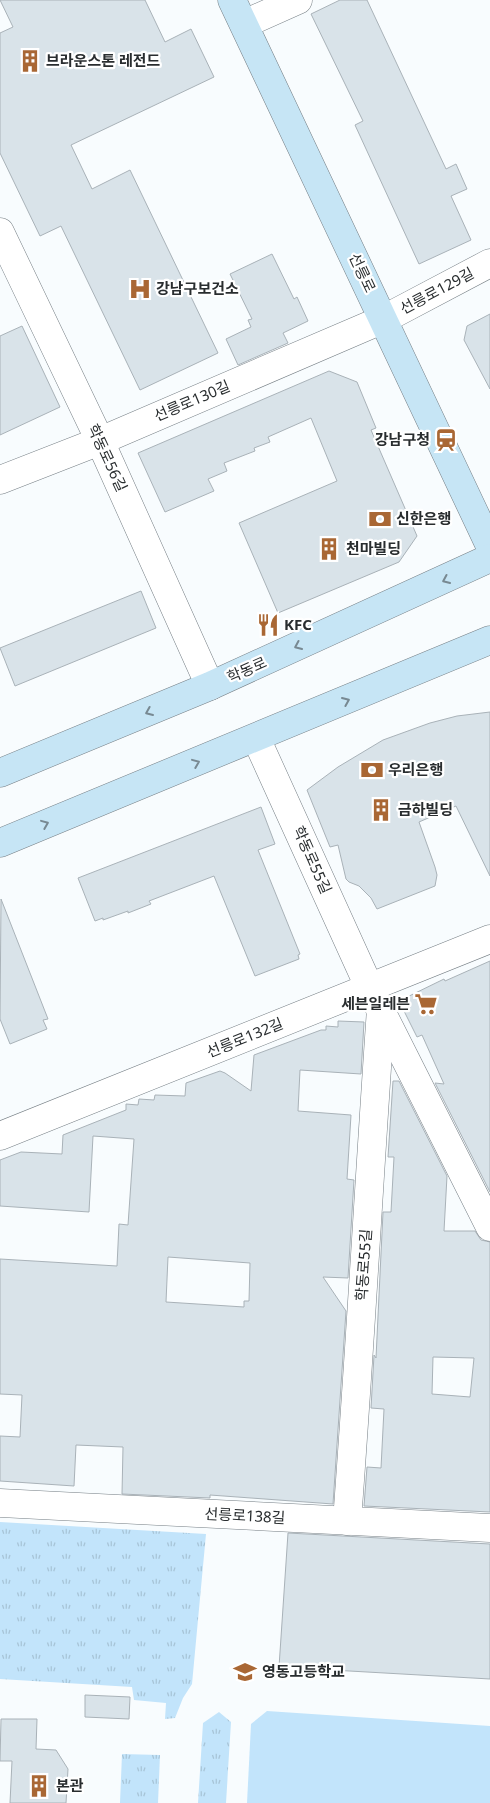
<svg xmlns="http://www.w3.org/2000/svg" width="490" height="1803" viewBox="0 0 490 1803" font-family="'Noto Sans','Noto Sans KR',sans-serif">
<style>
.grass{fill:url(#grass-tufts)}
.garden{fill:#c2e4fb}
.building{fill:#d9e3e9;stroke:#a9b2b8;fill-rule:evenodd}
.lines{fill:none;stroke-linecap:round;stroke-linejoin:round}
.minor-casing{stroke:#767f85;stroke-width:29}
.secondary-casing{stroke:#767f85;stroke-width:29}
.minor{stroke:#fff;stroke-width:28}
.secondary{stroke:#c6e5f5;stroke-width:28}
.oneway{stroke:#788992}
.labels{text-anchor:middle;stroke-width:4.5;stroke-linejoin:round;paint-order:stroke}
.poi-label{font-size:15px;font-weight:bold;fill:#292d2f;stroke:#fff;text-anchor:start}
.street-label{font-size:15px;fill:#292d2f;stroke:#fff}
</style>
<defs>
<pattern id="grass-tufts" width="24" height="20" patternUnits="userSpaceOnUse" patternTransform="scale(1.25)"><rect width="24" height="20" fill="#c2e4fb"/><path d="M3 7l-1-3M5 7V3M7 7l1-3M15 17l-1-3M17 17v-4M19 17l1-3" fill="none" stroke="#a7c4d7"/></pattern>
</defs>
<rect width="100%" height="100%" fill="#f8fcfe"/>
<g class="grass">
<path d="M0,1522L206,1534L192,1684L183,1698L175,1718L165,1719L166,1703L134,1700L132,1687L0,1679Z"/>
<path d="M219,1712L231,1722L226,1803H198L203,1723Z"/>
<path d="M122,1754L160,1755L158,1803H120Z"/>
</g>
<path class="garden" d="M267,1711L490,1726V1803H247L251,1724Z"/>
<g class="building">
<path d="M0,0H145L165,42L191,29L214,77L71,145L92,189L130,170L218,353L140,390L61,226L40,236L0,153V33L13,27Z"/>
<path d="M340,0H367L446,169L456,164L467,189L451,196L471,240L419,264L355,125L363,121L311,14Z"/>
<path d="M272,254L294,299L297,297L308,321L283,333L288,343L238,365L226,339L251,327L248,320L252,319L230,274Z"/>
<path d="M490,314V389L464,340L467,326Z"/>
<path d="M22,326L60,407L0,435V336Z"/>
<path d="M329,371L357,382L376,428L371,430L417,536L399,562L278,613L239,523L337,481L311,418L268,437L270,442L254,448L255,451L224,463L227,471L208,479L214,491L165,512L138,453Z"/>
<path d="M141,591L156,628L15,686L0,648Z"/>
<path d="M490,712V876L456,806L419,822L435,867L437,875L435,886L377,909L371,898L359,886L349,882L346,879L338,845L330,847L307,790L338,767L383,740L430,723L457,716Z"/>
<path d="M261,807L275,844L258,850L300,954L298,955L299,959L255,976L214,876L149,901L151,904L128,913V911L103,920V918L95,921L78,878Z"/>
<path d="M1,899L48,1019L43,1020L47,1029L10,1044L0,1019Z"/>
<path d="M490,961V1192L435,1083L444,1084L422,1035L417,1037L399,1001L444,979L445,981Z"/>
<path d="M338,1021L364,1022L361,1074L300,1070L298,1111L351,1115L347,1179L354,1180L348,1278L323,1277L346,1311L333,1504L210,1495V1498L122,1494L123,1447L76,1445L74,1486L0,1481V1436L20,1437L22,1395L0,1394V1259L117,1266L119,1224L128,1225L134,1139L93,1136L89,1212L0,1206V1160L21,1152L62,1154L63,1135L126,1110V1104L138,1105L139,1099L154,1100L155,1095L185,1096L186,1083L220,1071L225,1073L251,1091L254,1055L321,1030H326V1026L338,1027ZM168,1257L250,1263L249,1301H244V1307L166,1302Z"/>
<path d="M393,1081H399L447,1176L444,1231H475L481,1240L490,1242V1512L364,1506L367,1467L381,1468L384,1409L371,1408L374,1355L376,1358L383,1212H391L394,1157H388ZM433,1357L474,1358L470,1397L432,1394Z"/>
<path d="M288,1533L490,1544V1679L279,1667Z"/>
<path d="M85,1695L130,1697L129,1719L85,1717Z"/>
<path d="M1,1719H37L36,1749L56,1750L68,1769L66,1803H10L12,1761H0Z"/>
</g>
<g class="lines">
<defs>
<g id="minor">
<path d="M244,24L298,0"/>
<path d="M0,232L100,441L210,686"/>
<path d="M0,480L100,441L384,319L490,263"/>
<path d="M256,738L370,989L490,1227"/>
<path d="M0,1136L490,939"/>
<path d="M0,1503L490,1528"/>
<path d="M347,1521C360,1350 369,1180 381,1009"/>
</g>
<g id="secondary">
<path d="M232,0L490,546"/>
<path d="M0,773L210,686L490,558"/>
<path d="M0,843L490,640"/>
</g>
</defs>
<use href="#minor" class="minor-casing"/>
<use href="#secondary" class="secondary-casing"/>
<use href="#minor" class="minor"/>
<use href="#secondary" class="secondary"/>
</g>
<defs><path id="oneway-chevron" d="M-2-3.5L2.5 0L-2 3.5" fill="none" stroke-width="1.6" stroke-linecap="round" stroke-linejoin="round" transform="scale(1.25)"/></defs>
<g class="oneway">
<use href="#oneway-chevron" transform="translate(446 580) rotate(156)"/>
<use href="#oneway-chevron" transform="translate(298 646) rotate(156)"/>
<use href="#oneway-chevron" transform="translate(346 701) rotate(-23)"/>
<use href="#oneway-chevron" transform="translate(149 712) rotate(157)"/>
<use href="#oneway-chevron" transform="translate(196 763) rotate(-22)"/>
<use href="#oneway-chevron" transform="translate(45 824) rotate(-22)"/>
</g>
<defs>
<symbol id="building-bare" viewBox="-9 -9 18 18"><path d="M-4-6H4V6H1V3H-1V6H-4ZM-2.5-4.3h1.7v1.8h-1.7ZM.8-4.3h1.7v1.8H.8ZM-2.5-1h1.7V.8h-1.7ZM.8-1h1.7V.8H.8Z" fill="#a96734" stroke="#fff" stroke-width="2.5" paint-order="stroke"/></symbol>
<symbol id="hospital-bare" viewBox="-9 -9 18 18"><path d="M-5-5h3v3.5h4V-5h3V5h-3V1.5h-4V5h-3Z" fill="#a96734" stroke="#fff" stroke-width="2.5" paint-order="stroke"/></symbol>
<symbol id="station-bare" viewBox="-9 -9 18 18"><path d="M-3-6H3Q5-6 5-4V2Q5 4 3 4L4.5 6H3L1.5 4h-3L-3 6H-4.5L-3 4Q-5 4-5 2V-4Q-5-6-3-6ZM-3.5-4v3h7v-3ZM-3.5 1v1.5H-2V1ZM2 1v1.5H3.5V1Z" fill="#a96734" stroke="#fff" stroke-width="2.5" paint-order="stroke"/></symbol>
<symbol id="bank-bare" viewBox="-9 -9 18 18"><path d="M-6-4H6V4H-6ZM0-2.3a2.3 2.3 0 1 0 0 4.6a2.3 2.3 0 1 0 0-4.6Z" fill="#a96734" stroke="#fff" stroke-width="2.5" paint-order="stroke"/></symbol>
<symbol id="restaurant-bare" viewBox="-9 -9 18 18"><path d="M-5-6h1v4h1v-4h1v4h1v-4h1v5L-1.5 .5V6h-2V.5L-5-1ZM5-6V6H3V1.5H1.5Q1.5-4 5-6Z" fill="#a96734" stroke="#fff" stroke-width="2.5" paint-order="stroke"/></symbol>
<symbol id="supermarket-bare" viewBox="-9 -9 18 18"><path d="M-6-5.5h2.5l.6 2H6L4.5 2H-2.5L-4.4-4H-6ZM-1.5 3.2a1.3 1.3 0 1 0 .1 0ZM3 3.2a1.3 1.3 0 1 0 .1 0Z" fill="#a96734" stroke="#fff" stroke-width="2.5" paint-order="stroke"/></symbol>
<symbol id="school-bare" viewBox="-9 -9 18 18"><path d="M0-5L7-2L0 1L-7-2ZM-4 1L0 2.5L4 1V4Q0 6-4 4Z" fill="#a96734" stroke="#fff" stroke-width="2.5" paint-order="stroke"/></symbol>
</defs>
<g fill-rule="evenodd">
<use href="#building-bare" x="14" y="45" width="32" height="32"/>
<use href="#hospital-bare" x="124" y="273" width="32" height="32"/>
<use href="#station-bare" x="430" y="424" width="32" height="32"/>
<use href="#bank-bare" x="364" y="503" width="32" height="32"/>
<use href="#building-bare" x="313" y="533" width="32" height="32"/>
<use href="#restaurant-bare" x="252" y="609" width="32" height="32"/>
<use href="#bank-bare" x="356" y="754" width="32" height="32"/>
<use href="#building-bare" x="365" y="794" width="32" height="32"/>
<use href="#supermarket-bare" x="410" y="988" width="32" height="32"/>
<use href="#school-bare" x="229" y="1656" width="32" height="32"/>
<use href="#building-bare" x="23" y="1770" width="32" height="32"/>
</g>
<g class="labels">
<g class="poi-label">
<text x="46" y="66">브라운스톤 레전드</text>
<text x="156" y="294">강남구보건소</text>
<text x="430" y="445" text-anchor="end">강남구청</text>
<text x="396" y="524">신한은행</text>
<text x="346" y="554">천마빌딩</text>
<text x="284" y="630">KFC</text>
<text x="388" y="775">우리은행</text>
<text x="398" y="815">금하빌딩</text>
<text x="410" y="1009" text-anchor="end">세븐일레븐</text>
<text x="262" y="1677">영동고등학교</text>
<text x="56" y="1791">본관</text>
</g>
<g class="street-label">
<text transform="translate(362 273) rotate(65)" y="5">선릉로</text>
<text transform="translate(437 291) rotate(-28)" y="5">선릉로129길</text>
<text transform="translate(192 401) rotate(-23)" y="5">선릉로130길</text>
<text transform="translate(107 458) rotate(65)" y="5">학동로56길</text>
<text transform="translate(247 670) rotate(-24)" y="5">학동로</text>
<text transform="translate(312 860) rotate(66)" y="5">학동로55길</text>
<text transform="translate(245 1038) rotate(-22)" y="5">선릉로132길</text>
<text transform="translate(364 1265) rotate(-86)" y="5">학동로55길</text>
<text transform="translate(245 1516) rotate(3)" y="5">선릉로138길</text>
</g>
</g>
</svg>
